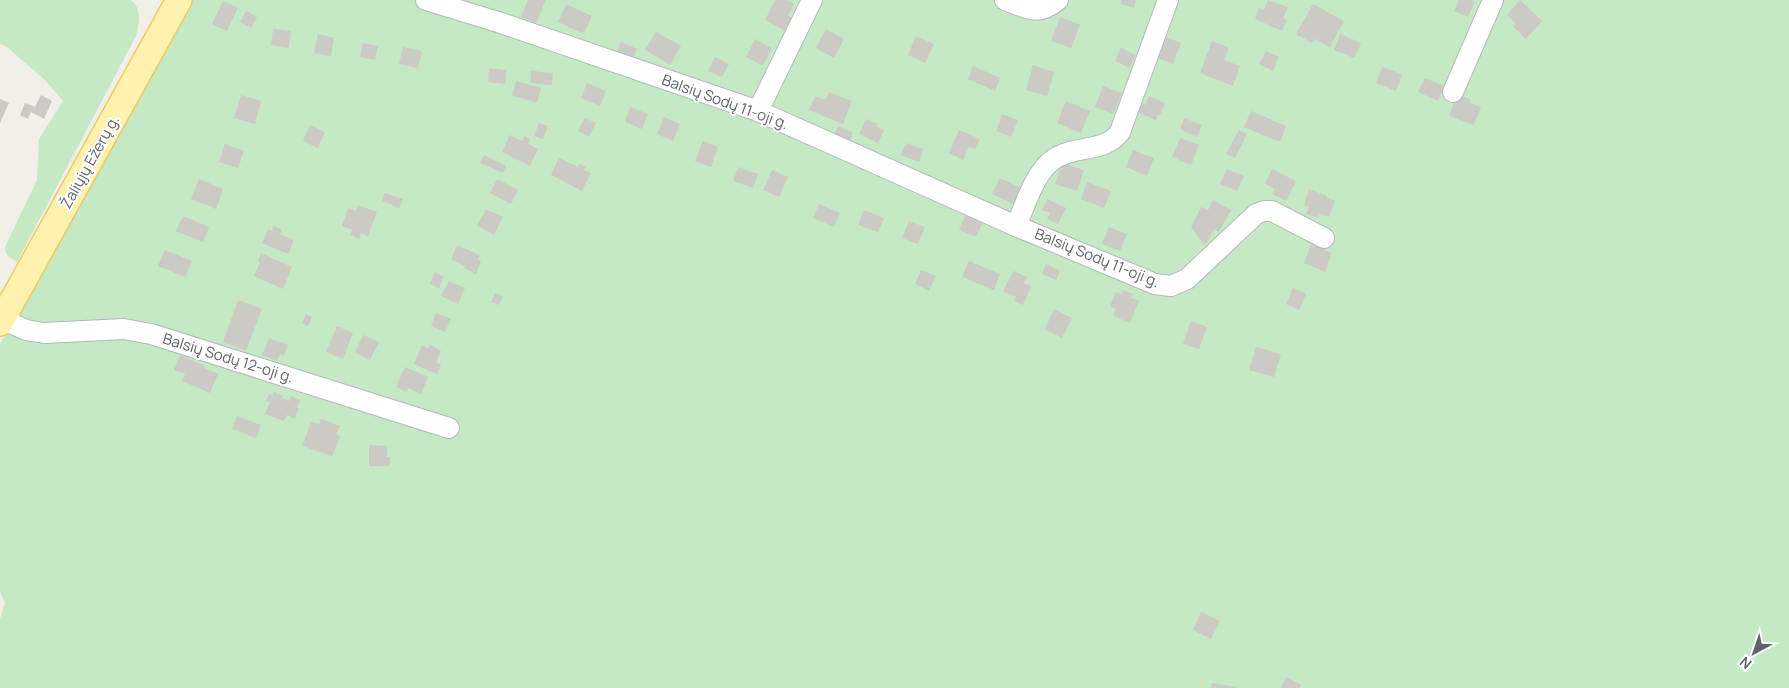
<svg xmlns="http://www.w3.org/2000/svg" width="1789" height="688" viewBox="0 0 1789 688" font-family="Manrope,sans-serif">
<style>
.green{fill:#c5e8c5}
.building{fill:#cccac5}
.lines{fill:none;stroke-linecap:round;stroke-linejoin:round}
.minor-casing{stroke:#b5b8bc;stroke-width:22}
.major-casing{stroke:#f2c960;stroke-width:28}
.minor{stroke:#fff;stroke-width:20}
.major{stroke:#fff2af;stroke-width:25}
.labels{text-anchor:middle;stroke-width:4;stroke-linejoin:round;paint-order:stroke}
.street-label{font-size:15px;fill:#5f6368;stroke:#fff}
</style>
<rect width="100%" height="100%" fill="#f1efe8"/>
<g class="green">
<path d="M0,0H131C142,9 139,21 137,34L17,262C10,258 5,256 5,247L37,180L39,139L63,101L46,81L7,47L0,44Z"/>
<path d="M192,0H1789V688H0V619L5,603L0,591V344Z"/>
</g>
<g class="building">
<path d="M528,0H546L536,23L521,17Z"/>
<path d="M775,0H786L794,4L788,16L794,19L788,32L765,20Z"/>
<path d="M1122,0H1136L1134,8L1121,4Z"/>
<path d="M1268,0L1288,7L1283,18L1287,20L1282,31L1255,19L1259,8L1264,10Z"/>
<path d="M1459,0H1470L1475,2L1468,17L1454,11Z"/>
<path d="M1520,0L1542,21L1526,39L1513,26L1516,23L1507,15Z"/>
<path d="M223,1L238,8L227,31L212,24Z"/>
<path d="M566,4L592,16L584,34L558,22Z"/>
<path d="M1313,4L1344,21L1330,47L1315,39L1312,43L1296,34Z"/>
<path d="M246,11L257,17L251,28L240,22Z"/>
<path d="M1060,17L1080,25L1071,48L1051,41Z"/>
<path d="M273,29L291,31L289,48L271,45Z"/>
<path d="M826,29L844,39L834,58L816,48Z"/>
<path d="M656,32L681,46L670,65L645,50Z"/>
<path d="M318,34L334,38L331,56L314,53Z"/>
<path d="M1159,34L1181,43L1173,64L1150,55Z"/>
<path d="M1340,34L1361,43L1354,58L1334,50Z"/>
<path d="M916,36L934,44L925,63L908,55Z"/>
<path d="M755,39L772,48L763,66L746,57Z"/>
<path d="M1212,41L1229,48L1224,60L1240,66L1233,86L1200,73Z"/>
<path d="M621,42L637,49L632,61L616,54Z"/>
<path d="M363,43L378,46L375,60L360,57Z"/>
<path d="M403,47L422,51L418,68L399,64Z"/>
<path d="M1121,48L1136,55L1129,68L1115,61Z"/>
<path d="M1266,51L1279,57L1273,71L1259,64Z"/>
<path d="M715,57L729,64L722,77L708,71Z"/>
<path d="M1033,65L1054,72L1047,96L1026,90Z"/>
<path d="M973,66L1000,78L995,91L968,79Z"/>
<path d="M1382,67L1402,74L1396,91L1376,83Z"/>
<path d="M489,68L506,70L505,84L488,82Z"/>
<path d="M531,71L553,73L552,85L530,83Z"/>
<path d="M1425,78L1444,86L1438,101L1418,92Z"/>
<path d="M516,81L541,88L537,103L512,95Z"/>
<path d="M587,83L606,91L600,106L581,98Z"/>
<path d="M1103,86L1122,93L1113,114L1095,107Z"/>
<path d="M829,92L852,101L843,124L809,110L815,96L826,100Z"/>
<path d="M1457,94L1471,100L1470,103L1481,107L1474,125L1449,116Z"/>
<path d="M41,95L52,101L44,119L31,112L28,119L20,115L25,103L35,107Z"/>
<path d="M241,95L261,101L255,124L234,118Z"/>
<path d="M1149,96L1165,103L1160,115L1158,114L1156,120L1138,112L1141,103L1145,105Z"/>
<path d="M0,99L9,103L0,123Z"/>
<path d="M1066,101L1090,111L1081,133L1057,123Z"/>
<path d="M630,107L648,114L642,129L625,122Z"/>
<path d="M1251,111L1286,126L1280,142L1244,127Z"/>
<path d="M1002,114L1018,120L1011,137L996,131Z"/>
<path d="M664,117L680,124L673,141L657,134Z"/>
<path d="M585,118L596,123L589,137L578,131Z"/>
<path d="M1184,118L1202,125L1197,137L1180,129Z"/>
<path d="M866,119L877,124L876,126L884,130L878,143L859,134Z"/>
<path d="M539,123L548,126L543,139L534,136Z"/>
<path d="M310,125L325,132L318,148L303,141Z"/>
<path d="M838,126L853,133L849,143L834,136Z"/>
<path d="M959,130L980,139L975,149L969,147L963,160L949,153Z"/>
<path d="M1239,130L1247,134L1235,158L1226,154Z"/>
<path d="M510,135L522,141L524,136L530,139L528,144L538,149L530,166L502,152Z"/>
<path d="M1180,138L1199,145L1191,165L1172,157Z"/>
<path d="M703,141L718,147L711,167L695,161Z"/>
<path d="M906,143L923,149L919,162L901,155Z"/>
<path d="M225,144L244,151L238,168L219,162Z"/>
<path d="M1133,150L1154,158L1147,176L1126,167Z"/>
<path d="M484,155L506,166L503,173L480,163Z"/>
<path d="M559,158L578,167L579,164L586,167L584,170L591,173L582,191L551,175Z"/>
<path d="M1062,163L1084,170L1077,191L1055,184Z"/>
<path d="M738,167L758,174L753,188L733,181Z"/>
<path d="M1227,169L1244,176L1237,191L1220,184Z"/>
<path d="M1272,169L1296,181L1286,201L1272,194L1275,189L1265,184Z"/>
<path d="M772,170L788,177L779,197L763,190Z"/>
<path d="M1000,178L1021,188L1013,204L992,194Z"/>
<path d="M199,179L223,189L216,209L191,199Z"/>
<path d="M497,179L518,190L511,204L490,193Z"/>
<path d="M1087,182L1111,191L1104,208L1081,199Z"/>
<path d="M1309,189L1327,196V198L1335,201L1329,217L1320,213L1318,218L1306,214L1309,207L1304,205Z"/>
<path d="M385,193L403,199L399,208L382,201Z"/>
<path d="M1047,199L1066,208L1058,224L1047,219L1050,213L1042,210Z"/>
<path d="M1213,200L1231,210L1219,232L1214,229L1207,243L1204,245L1191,227L1201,207L1208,210Z"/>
<path d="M819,204L840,213L834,227L813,218Z"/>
<path d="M358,205L377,212L368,236L361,233L359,239L350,235L352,230L342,226L348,208L356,211Z"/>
<path d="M486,209L503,217L494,235L477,226Z"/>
<path d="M864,210L884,218L878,232L858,225Z"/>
<path d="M967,212L984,220L976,237L959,230Z"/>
<path d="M183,216L209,227L203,242L176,231Z"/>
<path d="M909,221L925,227L918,244L902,238Z"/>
<path d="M274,226L282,230L280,234L294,240L288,254L262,243L268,229L272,231Z"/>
<path d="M1109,227L1127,234L1120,251L1102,244Z"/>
<path d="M457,245L480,255L478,260L481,261L476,274L464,268L465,266L451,259Z"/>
<path d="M1311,245L1317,247L1318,245L1326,248L1325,251L1332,253L1325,272L1304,263Z"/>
<path d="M165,250L192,261L185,277L158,266Z"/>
<path d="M261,253L292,267L283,289L254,276L260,262L258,261Z"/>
<path d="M969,261L1000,274L994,290L962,277Z"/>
<path d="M1046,264L1060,271L1056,280L1042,274Z"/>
<path d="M921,270L936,276L929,291L915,284Z"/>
<path d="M1014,271L1027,277L1024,283L1031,286L1023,305L1014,301L1016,297L1003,291Z"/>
<path d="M435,272L444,277L439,288L430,284Z"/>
<path d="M449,281L465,288L458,304L441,296Z"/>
<path d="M1293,288L1306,294L1299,310L1286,304Z"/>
<path d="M1123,290L1133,294L1131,298L1139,301L1130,323L1113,316L1116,309L1110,306L1116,292L1122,294Z"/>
<path d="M495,293L503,296L499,305L491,302Z"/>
<path d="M238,300L262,309L246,351L223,342Z"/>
<path d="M1054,309L1072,318L1062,338L1045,329Z"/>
<path d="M436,313L451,319L445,332L431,326Z"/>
<path d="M306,314L312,317L308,326L302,323Z"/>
<path d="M1191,321L1207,327L1199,349L1183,344Z"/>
<path d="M337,326L353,333L343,359L326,352Z"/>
<path d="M363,335L379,342L370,360L355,352Z"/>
<path d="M269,338L288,345L284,356L280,354L277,361L262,355Z"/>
<path d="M422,345L428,348L430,345L441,351L436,362L441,365L437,374L414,364Z"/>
<path d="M1256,347L1281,354L1274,377L1249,370Z"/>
<path d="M180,355L205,366L204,368L218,374L210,393L182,381L185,374L174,370Z"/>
<path d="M405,367L428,377L421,394L408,388L407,392L396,387Z"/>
<path d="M274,392L283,396L282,398L289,401L291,396L300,400L297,407L299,408L295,419L287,415L284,421L265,414L270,402L266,401L269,394L273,395Z"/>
<path d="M237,416L261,425L256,438L232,429Z"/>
<path d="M321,419L340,426L336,434L340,436L332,456L302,446L311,422L319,424Z"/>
<path d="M369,445L387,446V457H390V466H369Z"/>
<path d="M1201,612L1220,621L1211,639L1193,630Z"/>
<path d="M1286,677L1301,685L1300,688H1281Z"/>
<path d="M1212,683L1236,687V688H1211Z"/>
</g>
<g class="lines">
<defs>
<g id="minor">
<path d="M426,0L498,22L758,111L1016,226C1026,204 1034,173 1054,159C1074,145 1105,153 1120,132L1168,0"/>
<path d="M1005,0C1027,8 1038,17 1058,0"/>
<path d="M1453,92L1493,0"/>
<path d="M758,111L812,0"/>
<path d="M1016,226L1155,284L1171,286L1187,279L1256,214L1264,211H1272L1324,238"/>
<path d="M2,319L26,330L44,333L124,329L151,334L449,428"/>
</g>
<path id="major" d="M0,323L179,0"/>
</defs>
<use href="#minor" class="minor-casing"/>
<use href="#major" class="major-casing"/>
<use href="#minor" class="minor"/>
<use href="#major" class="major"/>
</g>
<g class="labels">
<g class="street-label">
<text transform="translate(725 102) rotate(20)" y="5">Balsių Sodų 11-oji g.</text>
<text transform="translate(90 162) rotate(-61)" y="5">Žaliųjų Ežerų g.</text>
<text transform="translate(1097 258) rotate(22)" y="5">Balsių Sodų 11-oji g.</text>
<text transform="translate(228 358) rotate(17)" y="5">Balsių Sodų 12-oji g.</text>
</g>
</g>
<g transform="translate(1754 653) rotate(220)" stroke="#ffffff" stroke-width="4" paint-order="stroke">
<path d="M0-4L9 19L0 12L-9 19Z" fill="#5f6368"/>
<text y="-8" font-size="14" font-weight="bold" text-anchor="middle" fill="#5f6368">N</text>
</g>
</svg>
